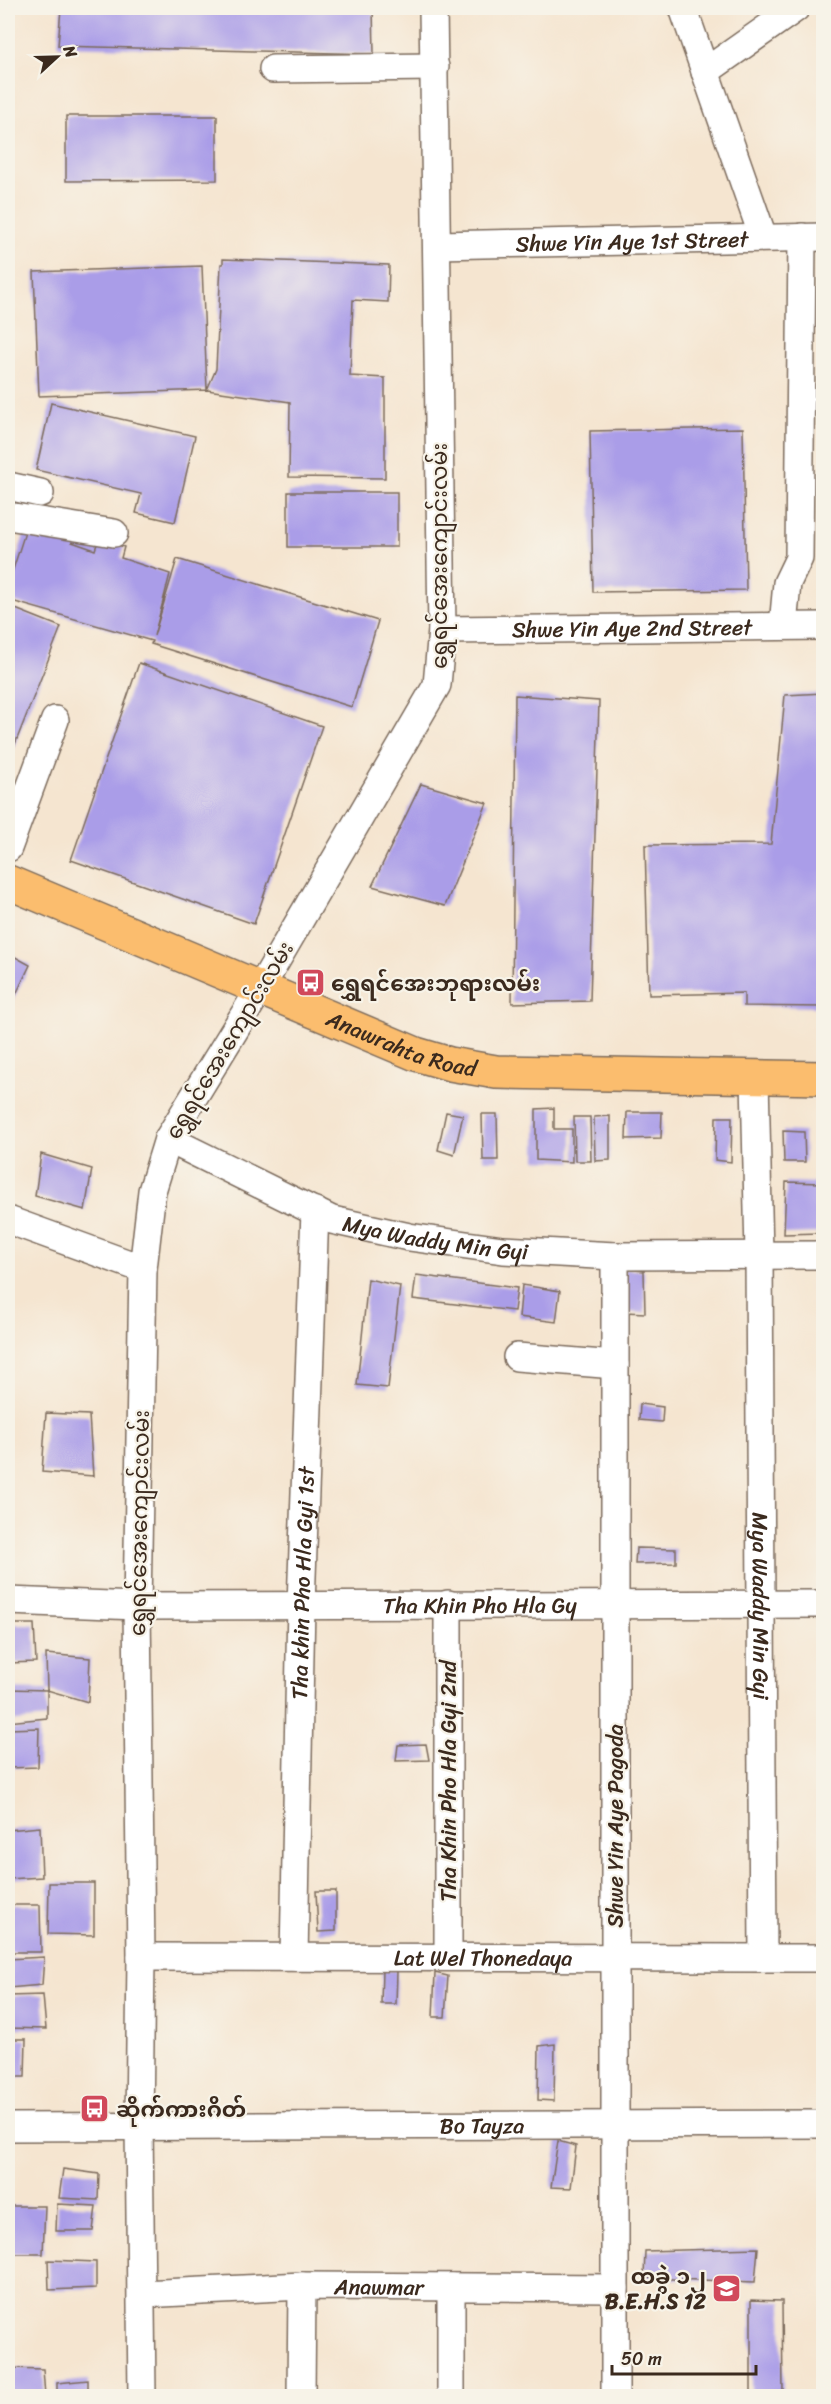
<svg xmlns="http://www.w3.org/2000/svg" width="831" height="2404" viewBox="0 0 831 2404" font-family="Sriracha,'Noto Sans Myanmar',sans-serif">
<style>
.building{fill:#aa9de8}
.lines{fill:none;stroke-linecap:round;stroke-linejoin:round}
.minor-casing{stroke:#7c6b5c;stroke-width:30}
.major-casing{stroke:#7c6b5c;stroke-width:36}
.minor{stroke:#fff;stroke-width:27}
.major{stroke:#fbbd6e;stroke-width:33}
.labels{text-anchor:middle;stroke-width:4.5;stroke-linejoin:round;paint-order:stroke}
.street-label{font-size:22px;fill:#3b2a1e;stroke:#f7f3e8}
.poi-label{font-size:22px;font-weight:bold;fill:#3b2a1e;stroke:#f7f3e8;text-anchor:start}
</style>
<rect width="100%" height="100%" fill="#f7f3e8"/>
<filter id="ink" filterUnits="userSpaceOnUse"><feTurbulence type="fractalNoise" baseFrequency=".0167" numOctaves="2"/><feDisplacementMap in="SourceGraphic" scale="12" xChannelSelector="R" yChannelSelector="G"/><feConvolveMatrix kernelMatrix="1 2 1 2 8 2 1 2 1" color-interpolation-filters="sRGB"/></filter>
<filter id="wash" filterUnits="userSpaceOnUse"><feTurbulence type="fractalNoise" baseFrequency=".008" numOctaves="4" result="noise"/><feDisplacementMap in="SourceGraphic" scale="24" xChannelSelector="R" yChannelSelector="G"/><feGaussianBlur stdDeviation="1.35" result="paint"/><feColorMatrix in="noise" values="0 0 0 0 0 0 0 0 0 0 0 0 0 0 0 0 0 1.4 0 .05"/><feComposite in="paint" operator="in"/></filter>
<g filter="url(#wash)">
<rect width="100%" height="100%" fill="#f5e5d0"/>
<g id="blocks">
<g class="building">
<path d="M61,8H373L374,54L58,46Z"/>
<path d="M66,116H217V180L66,181Z"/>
<path d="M223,259L389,265L388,302L353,300L350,376L385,378V478L289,477L290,402L207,390L39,396L34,272L202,266L207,390L216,369L221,264H223Z"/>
<path d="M51,403L195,436L175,522L136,513L141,494L36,470Z"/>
<path d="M743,428L746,590L593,592L590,431Z"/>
<rect x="288" y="492" width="109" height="55"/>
<path d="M27,526L75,534L72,542L95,550L99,538L124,547L121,558L170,574L154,636L177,559L378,621L352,707L151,644L152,641L8,600V585Z"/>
<path d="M8,606L61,627L8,762Z"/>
<path d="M139,663L322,726L254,924L71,860Z"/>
<path d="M824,693V1007L744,1006V993L649,995L645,845L771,844L785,695Z"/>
<path d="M515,695L599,701L590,1001L512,1003Z"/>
<path d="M421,784L487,803L445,906L372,886Z"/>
<path d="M8,953L30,965L8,1011Z"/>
<path d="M554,1108V1129H572V1162L536,1160V1109Z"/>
<path d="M446,1112L463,1115L454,1155L438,1150Z"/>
<path d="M627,1112H662L661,1138L626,1139Z"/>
<path d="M821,1112L824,1113V1152H821Z"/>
<path d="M482,1114H497L498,1160H483Z"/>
<path d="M610,1116V1160L595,1161L594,1117Z"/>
<path d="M574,1117H590L591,1161H575Z"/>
<path d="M716,1117H732L731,1162L715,1160Z"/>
<path d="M783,1131L804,1132L805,1162H784Z"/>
<path d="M41,1154L92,1169L85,1210L35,1196Z"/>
<path d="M786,1182L822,1183L821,1233L784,1234Z"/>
<path d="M625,1269L644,1271L645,1313L625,1312Z"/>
<path d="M416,1275L517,1288L514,1311L413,1299Z"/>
<path d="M368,1279L400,1286L388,1388L357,1385Z"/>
<path d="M522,1285L560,1291L556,1322L519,1317Z"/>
<path d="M640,1404L663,1407L662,1422L639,1420Z"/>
<path d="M46,1413L89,1415L93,1476L42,1472Z"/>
<path d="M636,1548L676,1549V1563L635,1564Z"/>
<path d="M8,1624H34L36,1662L8,1663Z"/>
<path d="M46,1654L90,1658L88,1702L47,1690Z"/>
<path d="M8,1689L47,1690V1718L8,1722Z"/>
<path d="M39,1728L38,1767L8,1768V1729Z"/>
<path d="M426,1744L429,1760L396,1761L398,1745Z"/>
<path d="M40,1827L42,1877L8,1879V1830Z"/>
<path d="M49,1883H94V1935L48,1934Z"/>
<path d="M316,1891H336V1931L318,1932Z"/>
<path d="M8,1905H40L41,1952H8Z"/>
<path d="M44,1957L42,1985L8,1988V1959Z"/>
<path d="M382,1970L397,1971L396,2004H381Z"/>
<path d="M435,1973L448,1976L445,2017H433Z"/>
<path d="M43,1995L46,2029L8,2028V1996Z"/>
<path d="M8,2039H26L25,2077H8Z"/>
<path d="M555,2044L554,2101L538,2100L539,2046Z"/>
<path d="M558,2141L576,2146L571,2188L551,2187Z"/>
<path d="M63,2169L99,2174L98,2200L59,2198Z"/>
<path d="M57,2204L96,2206L93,2231H56Z"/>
<path d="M8,2206H45L43,2254H8Z"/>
<path d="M758,2248L755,2282L644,2278L645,2251Z"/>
<path d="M48,2260L96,2262V2288L49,2290Z"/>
<path d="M751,2300L782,2301L783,2396H751Z"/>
<path d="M8,2368L43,2369L45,2396H8Z"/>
<path d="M88,2380V2396H57V2383Z"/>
</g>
</g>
</g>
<g filter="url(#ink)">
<use href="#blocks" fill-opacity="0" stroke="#7c6b5c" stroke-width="1.5"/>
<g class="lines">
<defs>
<g id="minor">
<path d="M683,8L763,237"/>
<path d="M273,69L435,67"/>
<path d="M705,72L796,8"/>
<path id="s1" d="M438,245L824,237"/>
<path d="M8,486L40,493"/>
<path d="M8,516L114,533"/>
<path d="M783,626L787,583L799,558L802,237"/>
<path id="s2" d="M442,630L824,626"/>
<path d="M8,848L55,720"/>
<path id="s3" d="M755,1078L759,1255L763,1958"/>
<path id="s4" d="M168,1139L332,1220L409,1237L503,1250L615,1256L824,1255"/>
<path d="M8,1220L143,1269"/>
<path d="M517,1357L615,1365"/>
<path id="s5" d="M8,1601L137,1606L824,1604"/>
<path d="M448,1604V1957"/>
<path id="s6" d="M141,1957L824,1958"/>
<path id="s7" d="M294,1957L301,1605L315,1211"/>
<path id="s8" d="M8,2127L824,2124"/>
<path d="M451,2287V2396"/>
<path id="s9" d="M142,2294L302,2286L615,2288"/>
<path d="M142,2396L139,2125L141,1957L137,1606L143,1269L152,1191L168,1139L261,987L437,685L442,630L433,8"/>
<path d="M301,2396L302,2286"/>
<path d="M615,2396V1256"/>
</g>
<g id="major">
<path id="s10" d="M8,882L416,1054L450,1064L496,1072L824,1078"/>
</g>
</defs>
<use href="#minor" class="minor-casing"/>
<use href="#major" class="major-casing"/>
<use href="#minor" class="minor"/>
<use href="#major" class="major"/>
</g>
</g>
<defs>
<symbol id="bus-square" viewBox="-11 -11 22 22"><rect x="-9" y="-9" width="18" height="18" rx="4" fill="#d1495b" stroke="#f7f3e8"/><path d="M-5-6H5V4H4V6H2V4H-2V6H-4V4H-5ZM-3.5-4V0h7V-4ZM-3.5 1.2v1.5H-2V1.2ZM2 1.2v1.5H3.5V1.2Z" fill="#fff"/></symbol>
<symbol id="school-square" viewBox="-11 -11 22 22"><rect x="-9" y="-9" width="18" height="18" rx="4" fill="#d1495b" stroke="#f7f3e8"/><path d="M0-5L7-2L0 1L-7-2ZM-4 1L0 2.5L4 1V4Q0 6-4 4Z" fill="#fff"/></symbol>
</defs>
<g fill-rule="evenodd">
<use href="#bus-square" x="294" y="966" width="33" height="33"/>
<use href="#bus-square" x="78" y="2092" width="33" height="33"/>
<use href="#school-square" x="710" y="2272" width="33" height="33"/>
</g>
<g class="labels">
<g class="street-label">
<text dy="8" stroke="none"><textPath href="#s1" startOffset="194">Shwe Yin Aye 1st Street</textPath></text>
<text transform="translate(439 556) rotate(-90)" y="8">ရွှေရင်အေးကျောင်းလမ်း</text>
<text dy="8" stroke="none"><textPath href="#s2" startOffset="190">Shwe Yin Aye 2nd Street</textPath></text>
<text transform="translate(229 1040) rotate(-59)" y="8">ရွှေရင်အေးကျောင်းလမ်း</text>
<text dy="8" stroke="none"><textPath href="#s10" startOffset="426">Anawrahta Road</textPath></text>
<text dy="8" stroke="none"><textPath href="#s4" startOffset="288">Mya Waddy Min Gyi</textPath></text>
<text transform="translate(139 1523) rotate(-89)" y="8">ရွှေရင်အေးကျောင်းလမ်း</text>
<text dy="8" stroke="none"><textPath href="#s7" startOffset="374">Tha khin Pho Hla Gyi 1st</textPath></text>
<text dy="8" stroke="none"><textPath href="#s5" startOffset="472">Tha Khin Pho Hla Gy</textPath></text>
<text dy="8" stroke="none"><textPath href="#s3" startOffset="528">Mya Waddy Min Gyi</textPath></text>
<text transform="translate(448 1781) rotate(-90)" y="8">Tha Khin Pho Hla Gyi 2nd</text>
<text transform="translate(615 1826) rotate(-90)" y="8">Shwe Yin Aye Pagoda</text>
<text dy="8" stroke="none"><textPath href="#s6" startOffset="342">Lat Wel Thonedaya</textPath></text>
<text dy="8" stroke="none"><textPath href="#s8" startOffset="474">Bo Tayza</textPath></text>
<text dy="8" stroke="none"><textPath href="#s9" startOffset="237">Anawmar</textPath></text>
</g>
<g class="poi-label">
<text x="331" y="991">ရွှေရင်အေးဘုရားလမ်း</text>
<text x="116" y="2117">ဆိုက်ကားဂိတ်</text>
<text x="706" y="2284" text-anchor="end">ထခွဲ ၁၂<tspan x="706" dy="25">B.E.H.S 12</tspan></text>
</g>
</g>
<rect width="831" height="2404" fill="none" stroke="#f7f3e8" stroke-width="30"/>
<g transform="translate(57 57) rotate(68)" stroke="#f7f3e8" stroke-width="4.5" paint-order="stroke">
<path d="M0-4.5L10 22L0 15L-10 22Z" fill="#3b2a1e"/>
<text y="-9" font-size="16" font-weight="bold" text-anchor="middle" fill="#3b2a1e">N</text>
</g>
<path d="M612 2365v9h144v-9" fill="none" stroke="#3b2a1e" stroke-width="3"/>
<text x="621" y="2365" font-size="18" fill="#3b2a1e" stroke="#f7f3e8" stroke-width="4.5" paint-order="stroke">50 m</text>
</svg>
